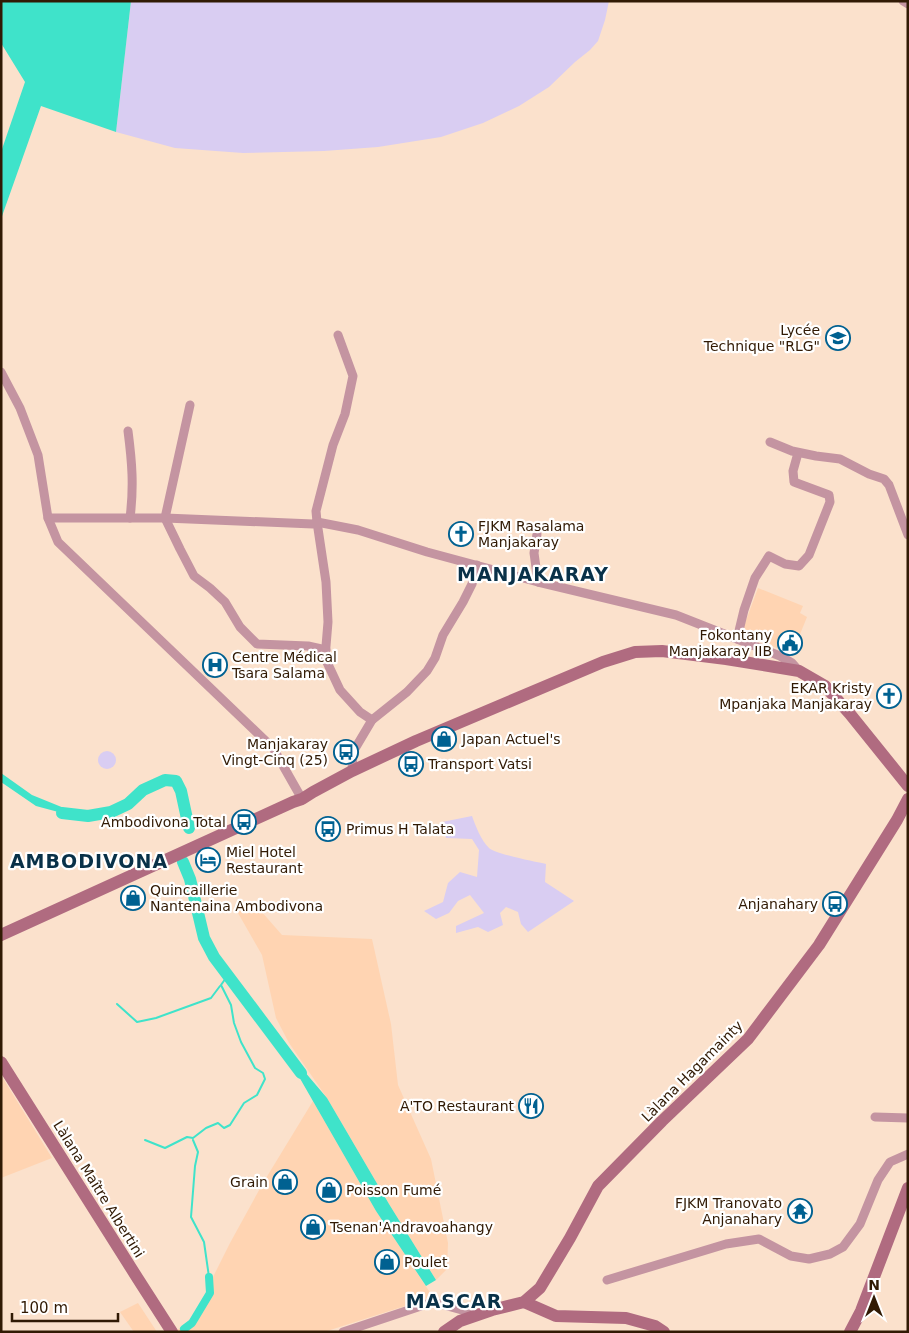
<svg xmlns="http://www.w3.org/2000/svg" width="909" height="1333" viewBox="0 0 909 1333" font-family="'DejaVu Sans',sans-serif">
<style>
.built{fill:#ffd4b2}
.green{fill:#d9cdf2}
.water{fill:#3fe3ca}
.lines{fill:none;stroke-linecap:round;stroke-linejoin:round}
.stream{stroke:#3fe3ca;stroke-width:2}
.canal{stroke:#3fe3ca;stroke-width:8}
.river{stroke:#3fe3ca;stroke-width:12}
.street{stroke:#c494a1;stroke-width:9}
.secondary{stroke:#b06b80;stroke-width:12}
.labels{text-anchor:middle;stroke-width:4.5;stroke-linejoin:round;paint-order:stroke}
.poi-label{font-size:14px;fill:#311a04;stroke:#fff;text-anchor:start}
.street-label{font-size:14px;fill:#311a04;stroke:#fff}
.district-label{font-size:19px;font-weight:bold;letter-spacing:1px;fill:#093148;stroke:#fff}
</style>
<rect width="100%" height="100%" fill="#fbe1cc"/>
<g class="built">
<path d="M758,588L803,606L800,613L807,617L792,654L741,634Z"/>
<path d="M254,903L282,935L372,939L391,1024L398,1085L431,1159L448,1243L447,1269L436,1280L389,1204L327,1098L289,1043L276,1018L262,955L234,906Z"/>
<path d="M1,1075L52,1158L1,1178Z"/>
<path d="M313,1101L376,1211L433,1297L324,1332H178L177,1330L190,1322L207,1293L208,1287L230,1243L263,1183Z"/>
<path d="M138,1303L157,1332H134L120,1312Z"/>
</g>
<g class="green">
<path d="M131,1H609L605,20L598,41L590,50L575,62L549,87L519,106L483,123L441,137L378,147L324,151L243,153L175,148L116,132Z"/>
<circle cx="107" cy="760" r="9"/>
<path d="M472,816C476,827 481,840 489,848C496,854 536,862 546,864L545,882L574,901L528,932L521,924L518,912L506,907L500,913L503,925L488,932L478,927L456,933V926L484,913L470,895L458,901L449,913L436,919L424,911L443,902L448,883L460,872L477,877L479,850L472,839L446,838L442,822Z"/>
</g>
<g class="water">
<path d="M1,1H131L116,132L41,106L1,219V152L25,82L1,43Z"/>
<path d="M1,773L32,795L64,808L62,813L36,806L1,782Z"/>
<path d="M304,1071L327,1098L389,1204L436,1280L426,1286L376,1211L298,1075Z"/>
</g>
<g class="lines">
<g class="stream">
<path d="M117,1004L137,1022L156,1018L211,998L220,986"/>
<path d="M145,1140L165,1148L187,1137L193,1138L206,1128L218,1123L224,1128L230,1125L244,1103L257,1095L265,1079L263,1073L255,1068L241,1042L234,1023L231,1005L221,985L228,975"/>
<path d="M193,1140L198,1152L195,1166L191,1217L204,1242L209,1277"/>
</g>
<path class="canal" d="M184,1329L192,1323L210,1293L209,1277"/>
<g class="river">
<path d="M62,813L88,816L111,812L128,804L143,790L165,780L176,781L181,791L189,828"/>
<path d="M183,862L190,879L204,938L214,957L301,1073"/>
</g>
<g class="street">
<path d="M903,1L908,4"/>
<path d="M338,335L353,376L345,414L333,445L316,511L317,522L326,582L328,622L325,658L340,690L360,712L372,720"/>
<path d="M1,372L20,408L38,455L48,518L58,542L273,748L302,799"/>
<path d="M190,405L165,518L180,549L194,576L210,588L225,602L240,627L257,644L308,646L326,650"/>
<path d="M128,431C132,462 134,486 130,518"/>
<path d="M770,442L792,451L816,456L840,459L869,474L884,479L889,485L908,535"/>
<path d="M48,518H165L313,524L317,522L358,530L427,552L538,582L676,615L780,656L792,663L799,671"/>
<path d="M537,534L534,553L538,582"/>
<path d="M737,639L744,610L755,578L769,556L785,564L799,566L809,555L830,502L829,495L794,482L793,471L798,453"/>
<path d="M352,771L353,752L372,720L407,692L427,671L435,658L443,635L463,602L472,584L477,565"/>
<path d="M875,1117L908,1118"/>
<path d="M607,1280L726,1244L759,1239L791,1256L809,1259L830,1254L843,1247L860,1224L878,1180L890,1162L908,1154"/>
<path d="M343,1332L433,1302L480,1315"/>
</g>
<g class="secondary">
<path d="M1,935L293,802L302,799L313,792L352,771L416,741L603,662L635,652L662,651L726,659L799,671L825,686L850,714L908,786"/>
<path d="M1,1062L138,1279L172,1332"/>
<path d="M524,1302L556,1316L626,1318L655,1326L664,1332"/>
<path d="M444,1332L460,1321L492,1310L524,1302L540,1288L570,1238L598,1186L662,1121L748,1039L819,945L897,820L908,799"/>
<path d="M850,1332L861,1311L908,1188"/>
</g>
</g>
<defs>
<symbol id="school-ring" viewBox="-11 -11 22 22"><circle r="9.5" fill="#fff" stroke="#006191" stroke-width="1.5"/><path d="M0-5L7-2L0 1L-7-2ZM-4 1L0 2.5L4 1V4Q0 6-4 4Z" fill="#006191"/></symbol>
<symbol id="church-ring" viewBox="-11 -11 22 22"><circle r="9.5" fill="#fff" stroke="#006191" stroke-width="1.5"/><path d="M-1.2-6h2.4v3.5h3.3v2.4h-3.3V6h-2.4V-.1h-3.3v-2.4h3.3Z" fill="#006191"/></symbol>
<symbol id="civic-ring" viewBox="-11 -11 22 22"><circle r="9.5" fill="#fff" stroke="#006191" stroke-width="1.5"/><path d="M-.6-6.5H3V-4.5H.6V-3L4-1V1h2V6H-6V1h2V-1L-.6-3ZM-1.2 2.5V6h2.4V2.5Z" fill="#006191"/></symbol>
<symbol id="hospital-ring" viewBox="-11 -11 22 22"><circle r="9.5" fill="#fff" stroke="#006191" stroke-width="1.5"/><path d="M-5-5h3v3.5h4V-5h3V5h-3V1.5h-4V5h-3Z" fill="#006191"/></symbol>
<symbol id="shop-ring" viewBox="-11 -11 22 22"><circle r="9.5" fill="#fff" stroke="#006191" stroke-width="1.5"/><path d="M-5-2.5h2.3a2.7 3.5 0 0 1 5.4 0H5L5.5 6h-11ZM-1.5-2.5h3a1.5 2.3 0 0 0-3 0Z" fill="#006191"/></symbol>
<symbol id="bus-ring" viewBox="-11 -11 22 22"><circle r="9.5" fill="#fff" stroke="#006191" stroke-width="1.5"/><path d="M-5-6H5V4H4V6H2V4H-2V6H-4V4H-5ZM-3.5-4V0h7V-4ZM-3.5 1.2v1.5H-2V1.2ZM2 1.2v1.5H3.5V1.2Z" fill="#006191"/></symbol>
<symbol id="hotel-ring" viewBox="-11 -11 22 22"><circle r="9.5" fill="#fff" stroke="#006191" stroke-width="1.5"/><path d="M-6-4.5h1.5V1H6V5H4.5V3h-9V5H-6ZM-4 0a1.8 1.8 0 1 1 3.6 0ZM.5 0V-2.5h3Q6-2.5 6 0Z" fill="#006191"/></symbol>
<symbol id="restaurant-ring" viewBox="-11 -11 22 22"><circle r="9.5" fill="#fff" stroke="#006191" stroke-width="1.5"/><path d="M-5-6h1v4h1v-4h1v4h1v-4h1v5L-1.5 .5V6h-2V.5L-5-1ZM5-6V6H3V1.5H1.5Q1.5-4 5-6Z" fill="#006191"/></symbol>
<symbol id="temple-ring" viewBox="-11 -11 22 22"><circle r="9.5" fill="#fff" stroke="#006191" stroke-width="1.5"/><path d="M0-6L5-2H3V0L6.5 2.5H4V6H1.5V3h-3V6H-4V2.5H-6.5L-3 0V-2H-5Z" fill="#006191"/></symbol>
</defs>
<g fill-rule="evenodd">
<use href="#school-ring" x="824" y="324" width="28" height="28"/>
<use href="#church-ring" x="447" y="520" width="28" height="28"/>
<use href="#civic-ring" x="776" y="629" width="28" height="28"/>
<use href="#hospital-ring" x="201" y="651" width="28" height="28"/>
<use href="#church-ring" x="875" y="682" width="28" height="28"/>
<use href="#shop-ring" x="430" y="725" width="28" height="28"/>
<use href="#bus-ring" x="332" y="738" width="28" height="28"/>
<use href="#bus-ring" x="397" y="750" width="28" height="28"/>
<use href="#bus-ring" x="230" y="808" width="28" height="28"/>
<use href="#bus-ring" x="314" y="815" width="28" height="28"/>
<use href="#hotel-ring" x="194" y="846" width="28" height="28"/>
<use href="#shop-ring" x="119" y="884" width="28" height="28"/>
<use href="#bus-ring" x="821" y="890" width="28" height="28"/>
<use href="#restaurant-ring" x="517" y="1092" width="28" height="28"/>
<use href="#shop-ring" x="271" y="1168" width="28" height="28"/>
<use href="#shop-ring" x="315" y="1176" width="28" height="28"/>
<use href="#temple-ring" x="786" y="1197" width="28" height="28"/>
<use href="#shop-ring" x="299" y="1213" width="28" height="28"/>
<use href="#shop-ring" x="373" y="1248" width="28" height="28"/>
</g>
<g class="labels">
<g class="poi-label">
<text x="820" y="335" text-anchor="end">Lycée<tspan x="820" dy="16">Technique "RLG"</tspan></text>
<text x="478" y="531">FJKM Rasalama<tspan x="478" dy="16">Manjakaray</tspan></text>
<text x="772" y="640" text-anchor="end">Fokontany<tspan x="772" dy="16">Manjakaray IIB</tspan></text>
<text x="232" y="662">Centre Médical<tspan x="232" dy="16">Tsara Salama</tspan></text>
<text x="872" y="693" text-anchor="end">EKAR Kristy<tspan x="872" dy="16">Mpanjaka Manjakaray</tspan></text>
<text x="462" y="744">Japan Actuel's</text>
<text x="328" y="749" text-anchor="end">Manjakaray<tspan x="328" dy="16">Vingt-Cinq (25)</tspan></text>
<text x="428" y="769">Transport Vatsi</text>
<text x="226" y="827" text-anchor="end">Ambodivona Total</text>
<text x="346" y="834">Primus H Talata</text>
<text x="226" y="857">Miel Hotel<tspan x="226" dy="16">Restaurant</tspan></text>
<text x="150" y="895">Quincaillerie<tspan x="150" dy="16">Nantenaina Ambodivona</tspan></text>
<text x="818" y="909" text-anchor="end">Anjanahary</text>
<text x="514" y="1111" text-anchor="end">A'TO Restaurant</text>
<text x="268" y="1187" text-anchor="end">Grain</text>
<text x="346" y="1195">Poisson Fumé</text>
<text x="782" y="1208" text-anchor="end">FJKM Tranovato<tspan x="782" dy="16">Anjanahary</tspan></text>
<text x="330" y="1232">Tsenan'Andravoahangy</text>
<text x="404" y="1267">Poulet</text>
</g>
<g class="street-label">
<text transform="translate(692 1071) rotate(-45)" y="5">Làlana Hagamainty</text>
<text transform="translate(99 1189) rotate(58)" y="5">Làlana Maître Albertini</text>
</g>
<g class="district-label">
<text x="533" y="581">MANJAKARAY</text>
<text x="89" y="868">AMBODIVONA</text>
<text x="454" y="1308">MASCAR</text>
</g>
</g>
<rect width="909" height="1333" fill="none" stroke="#311a04" stroke-width="5"/>
<g transform="translate(874 1298)" stroke="#ffffff" stroke-width="4" paint-order="stroke">
<path d="M0-4L9 19L0 12L-9 19Z" fill="#311a04"/>
<text y="-8" font-size="14" font-weight="bold" text-anchor="middle" fill="#311a04">N</text>
</g>
<path d="M12 1313v8h106v-8" fill="none" stroke="#311a04" stroke-width="2.5"/>
<text x="20" y="1313" font-size="15" fill="#311a04" stroke="#ffffff" stroke-width="4" paint-order="stroke">100 m</text>
</svg>
